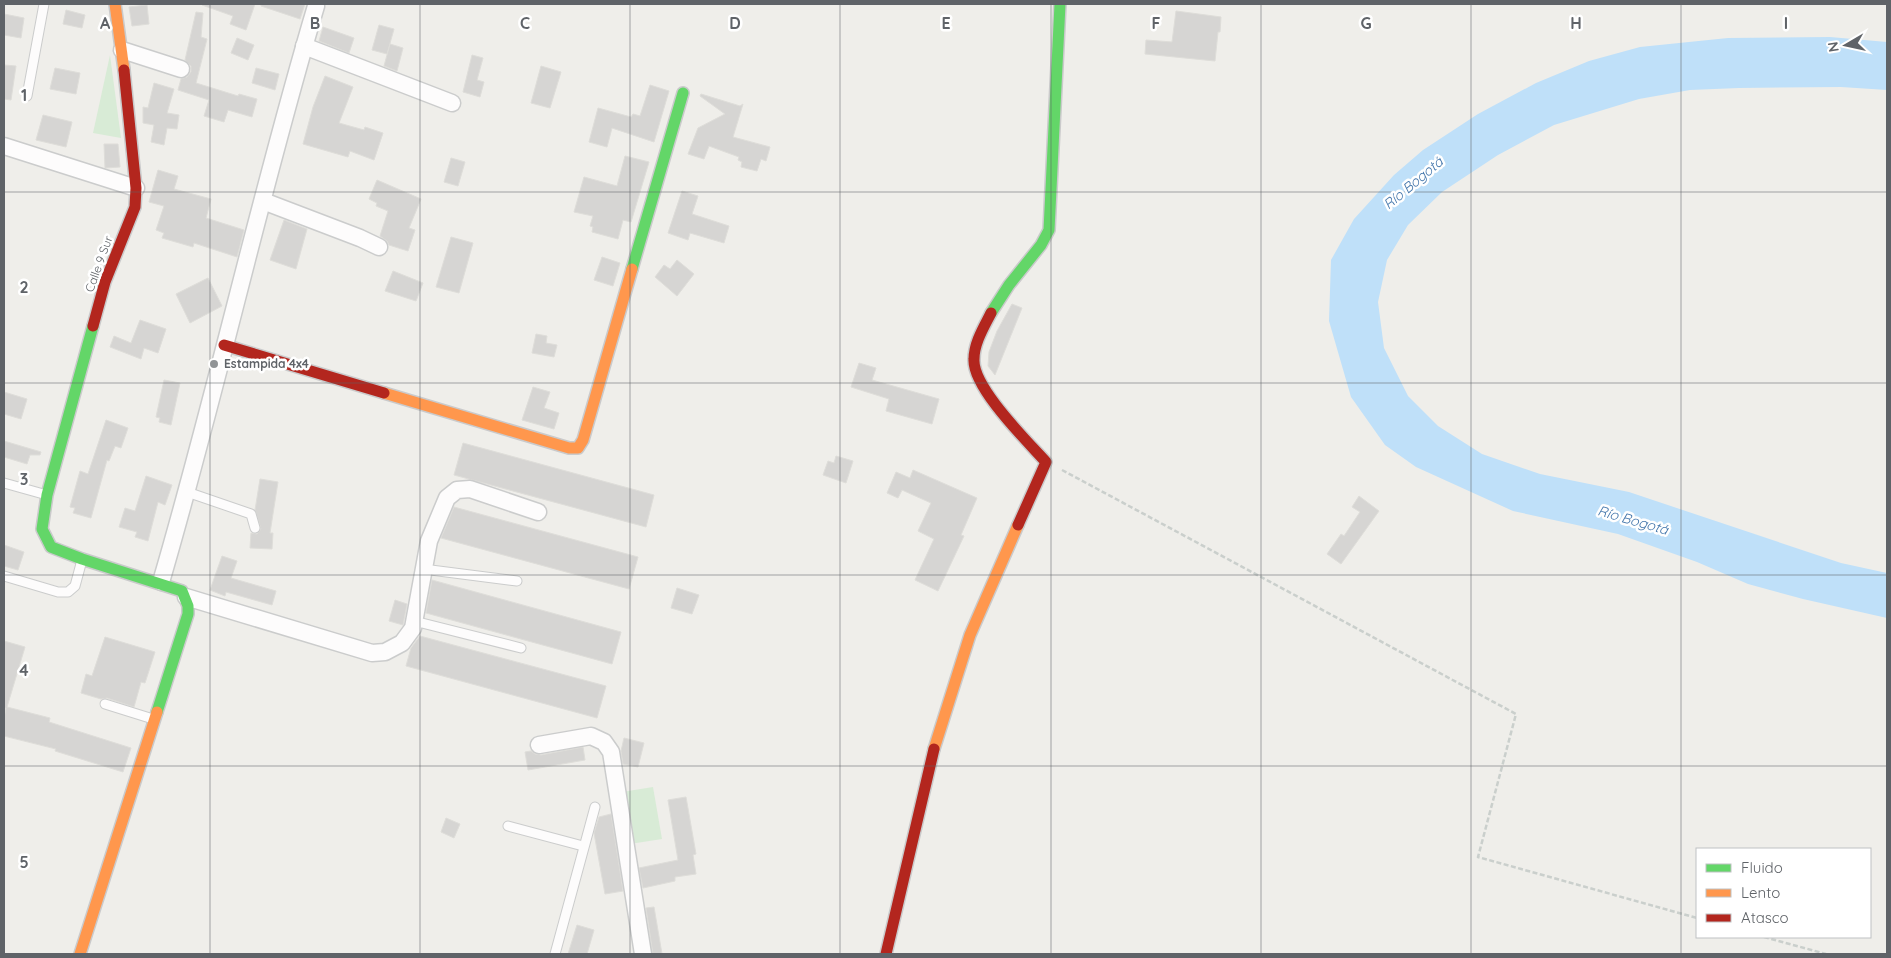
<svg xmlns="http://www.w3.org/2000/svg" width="1891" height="958" viewBox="0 0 1891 958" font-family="Quicksand,sans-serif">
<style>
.green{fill:#d8ebd6}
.water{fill:#bfe0f9}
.building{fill:#d6d5d3;stroke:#deddd9}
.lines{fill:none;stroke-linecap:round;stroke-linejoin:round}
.lane-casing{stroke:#cbcccc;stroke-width:11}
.street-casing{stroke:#cbcccc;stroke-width:19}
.fast-casing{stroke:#cacacb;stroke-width:14}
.slow-casing{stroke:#cacacb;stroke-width:14}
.jam-casing{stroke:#cacacb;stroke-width:14}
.path{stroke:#cacfcc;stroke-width:2.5;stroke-dasharray:5 2.5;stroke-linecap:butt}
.lane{stroke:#fdfcfc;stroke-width:9}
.street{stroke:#fdfcfc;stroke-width:16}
.fast{stroke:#63d668;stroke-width:11}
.slow{stroke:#ff974d;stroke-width:11}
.jam{stroke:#b3261e;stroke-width:11}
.grid{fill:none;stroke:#5f6368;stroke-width:1;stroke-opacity:0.55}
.poi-dot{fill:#919496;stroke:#fff;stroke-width:2}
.labels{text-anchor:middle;stroke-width:5;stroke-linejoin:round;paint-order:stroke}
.street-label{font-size:12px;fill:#5f6368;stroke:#fff}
.poi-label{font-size:12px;font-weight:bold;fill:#5f6368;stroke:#fff;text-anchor:start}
.water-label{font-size:14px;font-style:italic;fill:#4174aa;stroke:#fff}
.grid-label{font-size:16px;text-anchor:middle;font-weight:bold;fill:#5f6368;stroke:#fff;stroke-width:5;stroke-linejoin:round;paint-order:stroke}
</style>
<rect width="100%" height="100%" fill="#efeeea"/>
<g class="green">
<path d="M110,55L121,138L93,133Z"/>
<path d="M653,787L662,839L630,844L622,792Z"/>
</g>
<path class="water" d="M1830,37L1887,42V90L1841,87L1739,88L1690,90L1639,99L1554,125L1498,155L1442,192L1408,225L1387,260L1378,302L1384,348L1408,396L1438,426L1482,454L1540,474L1629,492L1841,563L1887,573V618L1803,599L1748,584L1697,562L1618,534L1513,511L1416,467L1385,445L1351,397L1329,321L1331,260L1354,219L1394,175L1423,150L1478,114L1536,83L1589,61L1640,47L1728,38Z"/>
<g class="building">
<path d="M202,4H255L246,30L230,24L233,16L202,5Z"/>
<path d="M261,4H305L300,19L261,6Z"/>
<path d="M147,5L149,24L132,26L129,7Z"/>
<path d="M66,10L85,15L82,28L63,24Z"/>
<path d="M1176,11L1221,17L1220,32H1218L1215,61L1145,54L1146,40L1172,42Z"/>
<path d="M196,12L203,13L201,37L207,39L196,83L238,96L239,94L257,99L252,117L228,110L224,122L204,116L209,100L178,90L181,79L187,77L191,72V66L185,60Z"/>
<path d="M4,14L24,18L21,38L4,35Z"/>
<path d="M379,25L394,29L387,54L372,50Z"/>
<path d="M323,27L354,38L349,53L319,41Z"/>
<path d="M237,38L254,45L248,60L231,53Z"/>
<path d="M390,44L403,48L397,71L384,66Z"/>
<path d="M472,55L483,58L477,80L484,82L480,97L463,92Z"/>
<path d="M4,65L16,66L11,100L4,99Z"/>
<path d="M541,66L561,72L550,108L531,103Z"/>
<path d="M55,68L80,73L76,94L50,89Z"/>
<path d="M256,68L279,74L275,90L252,83Z"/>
<path d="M325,76L353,87L339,123L364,130L365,127L383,133L374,160L350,151L348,157L303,144L313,107Z"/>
<path d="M154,83L174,89L167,113L179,115L177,129L167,128L164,145L151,142L154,125L143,123V107L148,108Z"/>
<path d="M650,85L669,91L654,142L612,128L607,147L589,142L598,108L631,117L633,114L640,116Z"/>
<path d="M701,94L740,106L743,104L733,137L770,147L766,161L761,159L757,171L741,167L742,162L738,160L739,157L709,146L704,159L688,154L698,128L725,114L700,96Z"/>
<path d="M43,115L72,122L66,147L36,140Z"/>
<path d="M104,144H118L120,167L105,168Z"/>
<path d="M625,156L649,162L631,222L623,220L618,239L592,232L593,227L590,226L593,216L574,212L584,177L617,186Z"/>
<path d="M451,158L465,162L458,186L444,182Z"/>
<path d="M158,170L178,176L174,189L211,199L206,218L244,230L237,257L194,243L193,247L162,238L164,233L156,230L164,206L149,202Z"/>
<path d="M377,180L421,199L409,228L415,230L408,251L389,245L387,241L380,236L388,211L376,206L377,203L369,199Z"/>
<path d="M682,191L698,196L692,214L729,226L724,243L690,233L688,240L668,233Z"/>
<path d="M284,220L307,229L296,269L270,260Z"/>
<path d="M451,237L473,243L459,293L436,287Z"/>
<path d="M602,257L620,263L613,286L594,280Z"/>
<path d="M677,260L694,274L677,296L655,277L664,265L670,269Z"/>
<path d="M393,271L423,283L416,301L385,291Z"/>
<path d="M208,278L222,306L190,323L176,294Z"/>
<path d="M1012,304L1022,308L995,375L988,366L989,352L997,331Z"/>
<path d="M140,320L166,329L158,353L144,348L141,359L110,347L114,336L131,343Z"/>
<path d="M536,334L547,336L546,343L557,345L554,357L532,353Z"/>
<path d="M859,363L876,368L872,380L939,399L932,424L886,411L889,399L851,387Z"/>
<path d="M164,380L180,383L171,425L159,422L160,418L156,417Z"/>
<path d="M533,387L550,392L544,408L559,413L554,429L522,420Z"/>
<path d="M4,392L27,399L21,419L4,414Z"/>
<path d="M106,420L128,428L121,448L115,446L109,461L107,460L91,518L73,513L75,508L70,507L80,471L88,474Z"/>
<path d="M4,441L41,452L40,455H30L27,464L4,457Z"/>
<path d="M463,443L654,495L646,527L454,475Z"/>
<path d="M836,456L853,461L846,483L823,475L828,461L834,463Z"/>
<path d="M913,470L977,498L961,535L964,536L938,591L915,580L934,539L918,531L931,503L902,490L898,498L887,493L896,472L910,478Z"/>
<path d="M146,476L172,485L165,505L158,502L148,541L135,537L137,532L119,527L125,508L135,511Z"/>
<path d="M260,479L278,482L270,533H273L272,549L250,548L251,533L257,534L261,529L255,510Z"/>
<path d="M1359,496L1379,511L1341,564L1327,554L1341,534L1344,536L1360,512L1352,507Z"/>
<path d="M454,507L638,557L629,589L441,538Z"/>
<path d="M4,545L24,552L18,570L4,566Z"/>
<path d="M222,556L237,561L231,578L276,591L272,605L226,592L225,596L210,590Z"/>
<path d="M432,580L621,632L612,664L426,613Z"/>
<path d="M677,588L699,595L692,614L671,608Z"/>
<path d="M395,600L407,604L403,625L389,621Z"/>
<path d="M420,636L606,686L597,718L406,666L411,648Z"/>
<path d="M105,637L155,652L145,683L141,682L134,707L107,698L101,699L81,693L86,674L92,676Z"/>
<path d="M4,641L25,647L7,707L50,718L49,722L131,748L123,772L55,751L56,749L4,736V718L6,708H4Z"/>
<path d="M624,738L644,743L638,767L623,764L621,751Z"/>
<path d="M583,747L585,760L528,770L525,752L531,751L535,754L541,755Z"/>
<path d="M686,797L696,854L693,855L696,874L675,877V881L643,888L639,868L678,860L668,800Z"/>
<path d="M611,814L623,891L605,894L594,833L599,817Z"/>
<path d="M446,818L460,824L454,838L441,832Z"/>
<path d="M654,907L662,954H653L646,908Z"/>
<path d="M577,925L594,930L587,954H568Z"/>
</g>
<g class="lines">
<defs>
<g id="lane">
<path d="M27,96L44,4"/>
<path d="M4,483L47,495"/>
<path d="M187,492L251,514L255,528"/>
<path d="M423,569L517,581"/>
<path d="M4,576L58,592H68L75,586L82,560"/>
<path d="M414,621L521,648"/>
<path d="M105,704L153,719"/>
<path d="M508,826L583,846"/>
<path d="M555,954L595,807"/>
</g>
<g id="street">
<path d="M304,46L452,103"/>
<path d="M122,50L181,69"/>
<path d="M4,146L136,188"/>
<path d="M263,201L360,238L379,247"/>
<path d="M161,582C217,391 259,197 316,6"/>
<path d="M186,597L372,653L385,652L402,643L413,628L429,541L447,498L457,490L470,489L538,512"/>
<path d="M539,745L591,736L604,742L611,752L643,954"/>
</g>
<g id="fast">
<path d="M632,269L683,93"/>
<path d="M991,313L1009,285L1041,245L1049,230L1060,4"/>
<path d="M93,326L47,495L42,529L51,547L82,559L182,591L188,606V614L157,712"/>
</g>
<g id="slow">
<path d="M115,4L124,70"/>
<path d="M384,393L569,448H578L583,440L632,269"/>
<path d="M934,749L970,635L1018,525"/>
<path d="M80,954L157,712"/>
</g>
<g id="jam">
<path d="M991,313C984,327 974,343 974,359C972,387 1027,441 1046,462L1018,525"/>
<path d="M93,326L105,282L135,207L136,188L124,70"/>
<path d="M224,345L384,393"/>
<path d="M886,954L934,749"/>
</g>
</defs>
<use href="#lane" class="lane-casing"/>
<use href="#street" class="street-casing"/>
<use href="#fast" class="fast-casing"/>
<use href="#slow" class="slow-casing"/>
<use href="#jam" class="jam-casing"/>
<g class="path">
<path d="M1062,470L1516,714L1478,857L1697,918"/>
<path d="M1764,937L1826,954"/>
</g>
<use href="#lane" class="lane"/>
<use href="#street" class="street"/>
<use href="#fast" class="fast"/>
<use href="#slow" class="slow"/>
<use href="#jam" class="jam"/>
</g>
<path class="grid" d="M210,4V954M420,4V954M630,4V954M840,4V954M1051,4V954M1261,4V954M1471,4V954M1681,4V954M4,192H1887M4,383H1887M4,575H1887M4,766H1887"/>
<circle class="poi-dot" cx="214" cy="364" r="5"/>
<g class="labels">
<g class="street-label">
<text transform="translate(99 264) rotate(-70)" y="4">Calle 9 Sur</text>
</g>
<g class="poi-label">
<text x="224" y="368">Estampida 4x4</text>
</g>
<g class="water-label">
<text transform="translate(1413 183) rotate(-40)" y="5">Río Bogotá</text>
<text transform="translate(1633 520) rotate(16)" y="5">Río Bogotá</text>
</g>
</g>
<g class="grid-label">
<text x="105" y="29">A</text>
<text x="315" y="29">B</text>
<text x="525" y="29">C</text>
<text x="735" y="29">D</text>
<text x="946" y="29">E</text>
<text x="1156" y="29">F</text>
<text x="1366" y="29">G</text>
<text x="1576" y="29">H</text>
<text x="1786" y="29">I</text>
<text x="24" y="101">1</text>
<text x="24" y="293">2</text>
<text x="24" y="485">3</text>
<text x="24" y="676">4</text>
<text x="24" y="868">5</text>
</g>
<rect width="1891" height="958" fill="none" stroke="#5f6368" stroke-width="10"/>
<rect x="1696" y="848" width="175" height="90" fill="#ffffff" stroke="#bfc1c3"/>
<rect x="1706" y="864" width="25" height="8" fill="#63d668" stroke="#bfc1c3"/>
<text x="1741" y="873" font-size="15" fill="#5f6368">Fluido</text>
<rect x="1706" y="889" width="25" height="8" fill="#ff974d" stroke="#bfc1c3"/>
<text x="1741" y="898" font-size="15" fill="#5f6368">Lento</text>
<rect x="1706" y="914" width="25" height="8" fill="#b3261e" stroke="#bfc1c3"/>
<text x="1741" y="923" font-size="15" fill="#5f6368">Atasco</text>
<g transform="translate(1846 45) rotate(261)" stroke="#ffffff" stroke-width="4" paint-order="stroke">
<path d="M0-4L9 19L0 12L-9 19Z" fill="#5f6368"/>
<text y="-8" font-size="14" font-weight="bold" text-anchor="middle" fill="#5f6368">N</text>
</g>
</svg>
